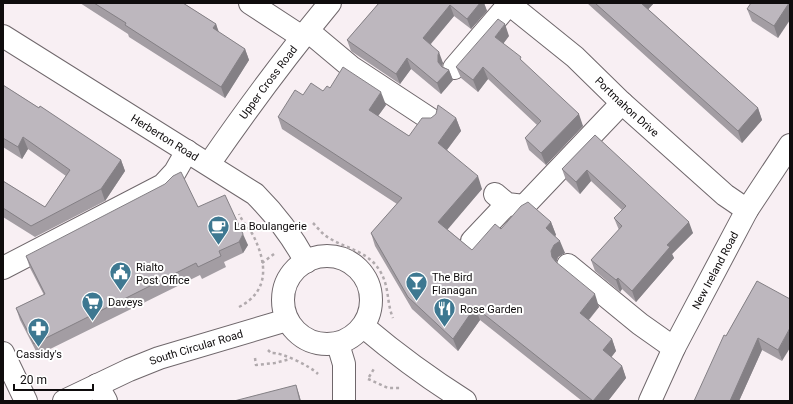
<svg xmlns="http://www.w3.org/2000/svg" width="793" height="404" viewBox="0 0 793 404" font-family="Roboto,sans-serif">
<style>
.lines{fill:none;stroke-linecap:round;stroke-linejoin:round}
.minor-casing{stroke:#6f676b;stroke-width:24}
.major-casing{stroke:#6f676b;stroke-width:24}
.path{stroke:#b1aaad;stroke-width:2.5;stroke-dasharray:3 3;stroke-linecap:butt}
.minor{stroke:#fff;stroke-width:22}
.major{stroke:#fff;stroke-width:22}
.wall{fill:#a39da3}
.shaded-wall{fill:#848085}
.building{fill:#bdb7be;stroke:#848085}
.labels{text-anchor:middle;stroke-width:4;stroke-linejoin:round;paint-order:stroke}
.street-label{font-size:11px;fill:#0f0c0d;stroke:#fff}
.poi-label{font-size:11px;fill:#0f0c0d;stroke:#fff;text-anchor:start}
</style>
<rect width="100%" height="100%" fill="#f8eff3"/>
<g class="lines">
<defs>
<g id="minor">
<path d="M250,3L302,37"/>
<path id="s1" d="M508,3L575,57L622,103L725,195L747,210"/>
<path d="M308,31L351,67L430,119"/>
<path id="s2" d="M3,36L255,194C275,214 292,236 306,262"/>
<path d="M454,68L509,4"/>
<path id="s3" d="M209,164C247,109 287,55 330,3"/>
<path d="M495,194L507,204L524,206L622,103"/>
<path d="M472,241L507,204"/>
<path d="M568,265L640,324L674,348"/>
<path d="M3,268L163,185L175,172L187,151"/>
<path d="M338,344L344,364V401"/>
<path d="M3,353L26,401"/>
<path d="M97,385L106,401"/>
<path id="s4" d="M650,401L674,348L747,210L790,145"/>
</g>
<g id="major">
<circle cx="327" cy="300" r="44"/>
<path d="M364,327C396,354 430,379 465,401"/>
<path id="s5" d="M64,401L129,370L159,358L287,320"/>
</g>
</defs>
<use href="#minor" class="minor-casing"/>
<use href="#major" class="major-casing"/>
<g class="path">
<path d="M313,223C318,228 323,235 329,238C347,249 368,251 380,271C390,288 386,301 393,318"/>
<path d="M262,263L274,254"/>
<path d="M239,307C270,291 267,263 253,235C249,228 243,223 239,214"/>
<path d="M268,350L271,353C282,352 310,366 318,374"/>
<path d="M255,358L256,365L275,363L290,359"/>
<path d="M369,377L375,367"/>
<path d="M368,379L388,388H401"/>
</g>
<use href="#minor" class="minor"/>
<use href="#major" class="major"/>
</g>
<g class="wall">
<path d="M80,3H183L216,24L218,32L245,49L249,60L225,98L129,37L128,34Z"/>
<path d="M379,3H484L487,11L471,29L454,16L431,44L443,63L442,66L449,70L453,80L441,94L411,69L400,84L351,51L347,40Z"/>
<path d="M587,3H654L648,9L758,108L762,120L742,143Z"/>
<path d="M790,3L778,38L752,21L747,9Z"/>
<path d="M509,36L503,44L523,62L583,126L546,165L529,150L525,138L537,125L488,79L478,92L461,78L456,67Z"/>
<path d="M3,85L121,160L125,171L105,201L35,237L3,217V181L45,207L66,176L28,149L22,159L3,147Z"/>
<path d="M330,88L386,105L378,116L409,136L456,118L461,131L447,150L482,189L447,229L472,250L501,229L551,222L556,235L555,236L565,253L558,257L556,263L599,307L589,320L612,339L616,351L611,357L622,366L626,378L608,401H582L480,320L458,351L412,309L375,246L371,233L397,204L282,129L278,117L303,95L323,91Z"/>
<path d="M595,135L693,233L672,254L674,258L636,302L622,289L620,292L595,271L591,260L619,230L614,218L622,210L591,181L580,194L566,180L562,169Z"/>
<path d="M198,207L248,245L243,253L224,262L226,267L202,279L200,275L38,355L20,320L16,308L44,295L30,268L26,256Z"/>
<path d="M757,281L782,361L762,350L739,401H694L726,336Z"/>
</g>
<g class="shaded-wall">
<path d="M480,3H484L487,11L471,29L467,19Z"/>
<path d="M640,3H654L644,14Z"/>
<path d="M789,3H790V20L778,38L774,26Z"/>
<path d="M450,5L454,16L427,48L423,38Z"/>
<path d="M216,24L220,35L213,28Z"/>
<path d="M505,24L509,36L499,49L495,37Z"/>
<path d="M245,49L249,60L225,98L221,87Z"/>
<path d="M439,52L443,63L442,66L438,62V55Z"/>
<path d="M407,58L411,69L400,84L396,74Z"/>
<path d="M483,67L488,79L478,92L473,80Z"/>
<path d="M449,70L453,80L441,94L437,83Z"/>
<path d="M381,92L386,105L373,123L369,110Z"/>
<path d="M758,108L762,120L742,143L738,131Z"/>
<path d="M579,114L583,126L546,165L541,153Z"/>
<path d="M456,118L461,131L443,155L438,143Z"/>
<path d="M23,137L28,149L22,159L18,147Z"/>
<path d="M121,160L125,171L105,201L101,189Z"/>
<path d="M587,170L591,181L580,194L576,182Z"/>
<path d="M478,176L482,189L443,235L438,222Z"/>
<path d="M551,222L556,235L550,241L546,228Z"/>
<path d="M689,222L693,233L672,254L674,258L636,302L632,291L667,245Z"/>
<path d="M243,234L248,245L243,253L239,242Z"/>
<path d="M560,241L565,253L558,257L556,263L552,257L551,251L554,245Z"/>
<path d="M618,278L622,289L620,292L616,280Z"/>
<path d="M595,294L599,307L584,325L580,313Z"/>
<path d="M475,307L480,320L458,351L453,339Z"/>
<path d="M790,328V348L782,361L778,350Z"/>
<path d="M758,338L762,350L739,401H730Z"/>
<path d="M612,339L616,351L607,363L603,350Z"/>
<path d="M622,366L626,378L608,401H593Z"/>
<path d="M296,385L299,394L301,401H300Z"/>
</g>
<g class="building">
<path d="M94,3H183L216,24L213,28L245,49L221,87L125,25L126,23Z"/>
<path d="M379,3H480L467,19L450,5L423,38L439,52L438,55V62L442,67L449,70L437,83L407,58L396,74L347,40Z"/>
<path d="M595,3H641L758,108L738,131Z"/>
<path d="M751,3H789L774,26L747,9Z"/>
<path d="M498,19L505,24L495,37L521,57L520,59L579,114L541,153L525,138L541,121L483,67L473,80L456,67Z"/>
<path d="M343,67L381,92L369,110L409,136L422,118H431L436,114L438,105L456,118L438,143L478,176L438,222L472,250L495,224L501,229L521,206L528,202L551,222L546,228L560,241L554,245L551,251L552,257L556,262L595,294L580,313L612,339L603,350L622,366L593,401L475,307L453,339L408,297L371,233L402,198L278,117L295,90L303,95L311,83L323,91L327,86L330,88Z"/>
<path d="M3,85L39,108L40,106L121,160L101,189L31,226L3,208V181L45,207L70,170L23,137L18,147L3,138Z"/>
<path d="M595,135L689,222L667,245L670,247L632,291L618,278L616,280L591,260L622,226L614,218L626,206L587,170L576,182L562,169Z"/>
<path d="M181,172L198,207L225,195L243,234L239,242L219,251L221,256L198,267L196,263L34,344L16,308L45,294L26,256L165,184L173,176Z"/>
<path d="M757,281L790,299V328L778,350L758,338L730,401H694L724,335L726,336Z"/>
<path d="M296,385L300,401H234Z"/>
</g>
<defs>
<symbol id="cafe-pin" viewBox="-11 -11 22 30"><path d="M0 17L-7.5 6A9.5 9.5 0 1 1 7.5 6Z" fill="#3e7891" stroke="#fff"/><path d="M-5.5-4.5H6V0H3Q3 3.5 0 3.5H-2.5Q-5.5 3.5-5.5 0ZM3-3.2v2h1.7v-2ZM-6 4.5H4V6H-6Z" fill="#fff"/></symbol>
<symbol id="civic-pin" viewBox="-11 -11 22 30"><path d="M0 17L-7.5 6A9.5 9.5 0 1 1 7.5 6Z" fill="#3e7891" stroke="#fff"/><path d="M-.6-6.5H3V-4.5H.6V-3L4-1V1h2V6H-6V1h2V-1L-.6-3ZM-1.2 2.5V6h2.4V2.5Z" fill="#fff"/></symbol>
<symbol id="bar-pin" viewBox="-11 -11 22 30"><path d="M0 17L-7.5 6A9.5 9.5 0 1 1 7.5 6Z" fill="#3e7891" stroke="#fff"/><path d="M-6-5H6L.8 .8V4.5H3.5V6h-7V4.5H-.8V.8Z" fill="#fff"/></symbol>
<symbol id="supermarket-pin" viewBox="-11 -11 22 30"><path d="M0 17L-7.5 6A9.5 9.5 0 1 1 7.5 6Z" fill="#3e7891" stroke="#fff"/><path d="M-6-5.5h2.5l.6 2H6L4.5 2H-2.5L-4.4-4H-6ZM-1.5 3.2a1.3 1.3 0 1 0 .1 0ZM3 3.2a1.3 1.3 0 1 0 .1 0Z" fill="#fff"/></symbol>
<symbol id="restaurant-pin" viewBox="-11 -11 22 30"><path d="M0 17L-7.5 6A9.5 9.5 0 1 1 7.5 6Z" fill="#3e7891" stroke="#fff"/><path d="M-5-6h1v4h1v-4h1v4h1v-4h1v5L-1.5 .5V6h-2V.5L-5-1ZM5-6V6H3V1.5H1.5Q1.5-4 5-6Z" fill="#fff"/></symbol>
<symbol id="pharmacy-pin" viewBox="-11 -11 22 30"><path d="M0 17L-7.5 6A9.5 9.5 0 1 1 7.5 6Z" fill="#3e7891" stroke="#fff"/><path d="M-2-6h4v4h4v4h-4v4h-4v-4h-4v-4h4Z" fill="#fff"/></symbol>
</defs>
<g fill-rule="evenodd">
<use href="#cafe-pin" x="206" y="214" width="25" height="34"/>
<use href="#civic-pin" x="108" y="260" width="25" height="34"/>
<use href="#bar-pin" x="404" y="270" width="25" height="34"/>
<use href="#supermarket-pin" x="80" y="290" width="25" height="34"/>
<use href="#restaurant-pin" x="432" y="296" width="25" height="34"/>
<use href="#pharmacy-pin" x="26" y="316" width="25" height="34"/>
</g>
<g class="labels">
<g class="street-label">
<text dy="4" stroke="none"><textPath href="#s3" startOffset="101">Upper Cross Road</textPath></text>
<text dy="4" stroke="none"><textPath href="#s1" startOffset="158">Portmahon Drive</textPath></text>
<text dy="4" stroke="none"><textPath href="#s2" startOffset="191">Herberton Road</textPath></text>
<text dy="4" stroke="none"><textPath href="#s4" startOffset="146">New Ireland Road</textPath></text>
<text dy="4" stroke="none"><textPath href="#s5" startOffset="143">South Circular Road</textPath></text>
</g>
<g class="poi-label">
<text x="234" y="230">La Boulangerie</text>
<text x="136" y="271">Rialto<tspan x="136" dy="13">Post Office</tspan></text>
<text x="432" y="281">The Bird<tspan x="432" dy="13">Flanagan</tspan></text>
<text x="108" y="306">Daveys</text>
<text x="460" y="313">Rose Garden</text>
<text x="39" y="358" text-anchor="middle">Cassidy's</text>
</g>
</g>
<rect width="793" height="404" fill="none" stroke="#0f0c0d" stroke-width="8"/>
<path d="M14 384v6h79v-6" fill="none" stroke="#0f0c0d" stroke-width="2"/>
<text x="20" y="384" font-size="12" fill="#0f0c0d" stroke="#ffffff" stroke-width="3" paint-order="stroke">20 m</text>
</svg>
